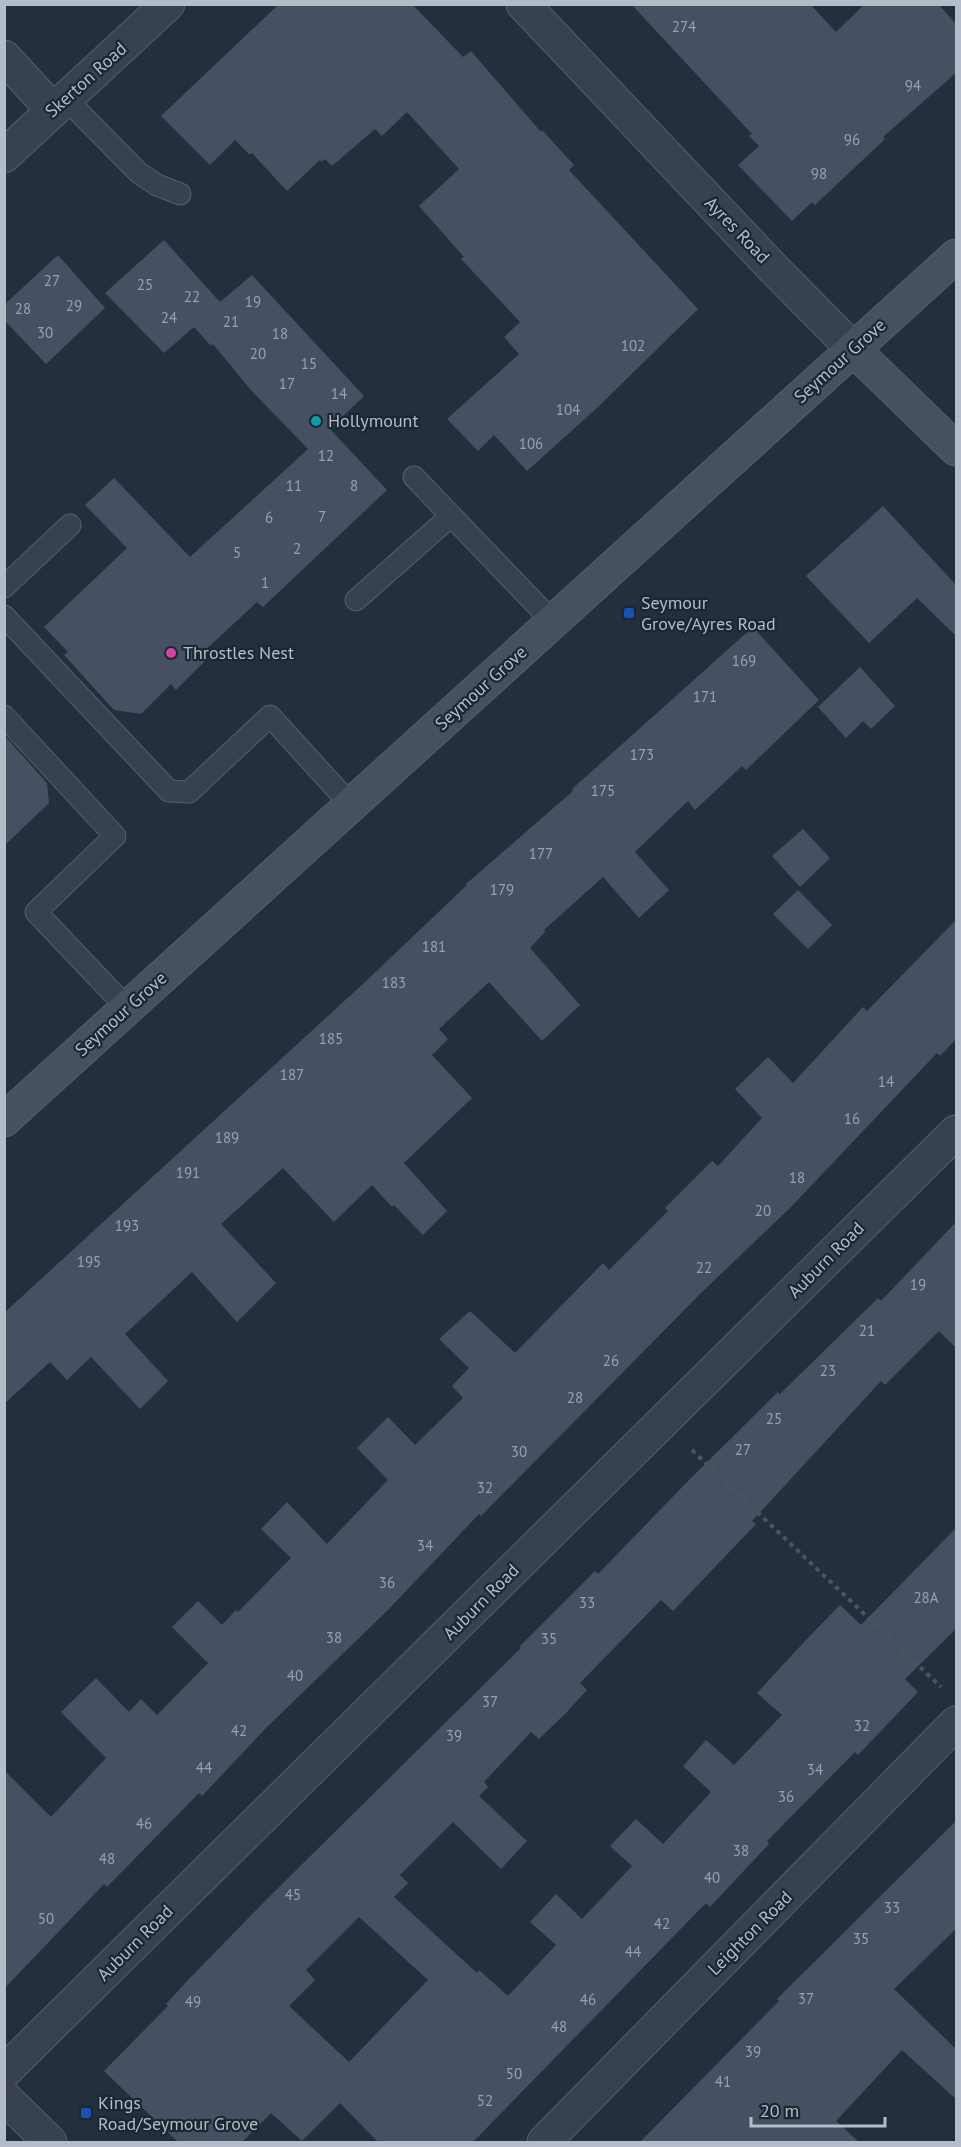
<svg xmlns="http://www.w3.org/2000/svg" width="961" height="2147" viewBox="0 0 961 2147" font-family="'PT Sans',sans-serif">
<style>
.building{fill:#455162;fill-rule:evenodd}
.lines{fill:none;stroke-linecap:round;stroke-linejoin:round}
.service-casing{stroke:#565f6c;stroke-width:23}
.minor-casing{stroke:#565f6c;stroke-width:35}
.tertiary-casing{stroke:#565f6c;stroke-width:35}
.secondary-casing{stroke:#565f6c;stroke-width:35}
.path{stroke:#44595c;stroke-width:4;stroke-dasharray:4.5 4.5;stroke-linecap:butt}
.service{stroke:#38414e;stroke-width:21}
.minor{stroke:#38414e;stroke-width:33}
.tertiary{stroke:#38414e;stroke-width:33}
.secondary{stroke:#465061;stroke-width:33}
.culture-dot{fill:#0f9aa8;stroke:#1d2633;stroke-width:2}
.transit-dot{fill:#1a4fb4;stroke:#1d2633;stroke-width:2}
.hotel-dot{fill:#d1479c;stroke:#1d2633;stroke-width:2}
.labels{text-anchor:middle;stroke-width:4.5;stroke-linejoin:round;paint-order:stroke}
.number-label{font-size:15px;fill:#98a1af}
.street-label{font-size:18px;fill:#b4bcc9;stroke:#1d2633}
.poi-label{font-size:18px;fill:#b4bcc9;stroke:#1d2633;text-anchor:start}
</style>
<rect width="100%" height="100%" fill="#242f3e"/>
<g class="building">
<path d="M279,4H412L463,57L471,51L541,132L542,130L574,165L569,170L698,309L597,408L527,471L494,435L478,451L447,419L519,354L504,337L520,322L461,259L464,257L419,206L459,169L407,112L382,136L375,129L332,166L325,159L321,162L320,160L287,191L252,153L250,155L235,140L210,165L161,116Z"/>
<path d="M631,4H810L836,32L865,4H938L957,25V72L883,137L885,139L815,205L812,202L792,221L738,165L759,146L749,136L752,134Z"/>
<path d="M164,240L220,302L252,275L364,396L330,429L387,490L263,607L257,602L201,654L206,660L176,690L171,684L141,714L114,710L64,655L68,652L44,627L127,548L85,505L114,478L190,557L308,449L250,389L213,344L211,346L194,327L164,353L105,293Z"/>
<path d="M58,255L105,308L46,364L4,320V305Z"/>
<path d="M883,506L957,586V637L917,598L869,643L806,576Z"/>
<path d="M753,627L819,700L746,770L742,766L695,810L688,801L635,852L669,890L639,918L603,877L544,930L545,932L530,948L580,1005L542,1041L489,982L439,1029L448,1039L432,1055L472,1098L404,1163L447,1211L423,1235L394,1205L392,1207L372,1185L334,1222L283,1168L221,1224L276,1283L237,1322L192,1272L162,1300L125,1334L168,1381L140,1409L91,1357L67,1380L50,1362L4,1404V1313L365,982L467,885L466,884L573,791L572,789Z"/>
<path d="M860,667L895,706L871,729L863,721L846,738L818,707Z"/>
<path d="M4,735L47,783L49,803L4,846Z"/>
<path d="M803,829L830,858L800,887L772,856Z"/>
<path d="M798,890L832,925L808,949L773,914Z"/>
<path d="M957,919V1038L940,1056L937,1053L791,1207L701,1293L481,1516L479,1514L388,1610L267,1727L202,1796L199,1793L107,1887L104,1884L4,1989V1770L51,1817L106,1758L61,1712L96,1678L129,1712L141,1699L157,1715L208,1663L172,1627L198,1601L222,1625L236,1610L238,1612L291,1558L261,1529L287,1502L327,1544L388,1480L357,1448L388,1417L415,1445L463,1398L452,1386L469,1368L439,1339L470,1311L515,1353L603,1263L609,1270L668,1211L665,1208L712,1161L718,1166L762,1118L735,1089L768,1057L793,1083L863,1007L867,1011Z"/>
<path d="M957,1221V1349L939,1331L885,1385L881,1381L752,1521L756,1524L673,1611L661,1600L580,1683L587,1690L565,1714L539,1739L531,1732L484,1782L488,1787L479,1796L527,1841L501,1869L453,1822L400,1875L408,1883L394,1897L477,1973L479,1970L508,1996L556,1945L530,1922L556,1894L582,1919L632,1866L610,1846L636,1819L663,1844L711,1792L683,1766L706,1740L734,1765L782,1715L757,1693L805,1641L840,1605L861,1625L957,1527V1628L905,1679L918,1692L858,1755L855,1752L767,1841L769,1844L710,1907L706,1903L473,2142H378L340,2103L302,2141L271,2113L242,2142H178L104,2071L168,2006L166,2004L189,1979L267,1899L521,1648L519,1647L595,1571L598,1574L689,1480L778,1392L780,1394L878,1298L881,1301ZM359,1917L428,1980L349,2062L289,2006L315,1980L306,1970Z"/>
<path d="M957,1820V1928L894,1989L957,2050V2100L902,2050L836,2121L859,2142H640L779,2001L777,1999Z"/>
</g>
<g class="lines">
<defs>
<g id="service">
<path d="M66,99L139,173L157,185L180,194"/>
<path d="M414,477L553,622"/>
<path d="M4,587L70,525"/>
<path d="M356,600L451,516"/>
<path d="M4,616L169,791L189,792L270,716L351,805"/>
<path d="M4,716L115,836L36,912L127,1008"/>
</g>
<g id="minor">
<path d="M523,4L772,267L853,349"/>
<path d="M4,57L53,110"/>
<path d="M4,156L168,4"/>
<path d="M4,2072L956,1132"/>
<path d="M544,2142L956,1723"/>
</g>
<path id="tertiary" d="M4,2097L50,2142"/>
<g id="secondary">
<path d="M853,349L956,449"/>
<path d="M4,1120L956,256"/>
</g>
</defs>
<use href="#service" class="service-casing"/>
<use href="#minor" class="minor-casing"/>
<use href="#tertiary" class="tertiary-casing"/>
<use href="#secondary" class="secondary-casing"/>
<path class="path" d="M692,1450L941,1687"/>
<use href="#service" class="service"/>
<use href="#minor" class="minor"/>
<use href="#tertiary" class="tertiary"/>
<use href="#secondary" class="secondary"/>
</g>
<circle class="culture-dot" cx="316" cy="421" r="6"/>
<g class="transit-dot">
<rect x="623" y="607" width="12" height="12" rx="3"/>
<rect x="80" y="2107" width="12" height="12" rx="3"/>
</g>
<circle class="hotel-dot" cx="171" cy="653" r="6"/>
<g class="labels">
<g class="number-label">
<text x="684" y="32">274</text>
<text x="913" y="91">94</text>
<text x="852" y="145">96</text>
<text x="819" y="179">98</text>
<text x="52" y="286">27</text>
<text x="145" y="290">25</text>
<text x="192" y="302">22</text>
<text x="253" y="307">19</text>
<text x="74" y="311">29</text>
<text x="23" y="314">28</text>
<text x="169" y="323">24</text>
<text x="231" y="327">21</text>
<text x="45" y="338">30</text>
<text x="280" y="339">18</text>
<text x="633" y="351">102</text>
<text x="258" y="359">20</text>
<text x="309" y="369">15</text>
<text x="287" y="389">17</text>
<text x="339" y="399">14</text>
<text x="568" y="415">104</text>
<text x="531" y="449">106</text>
<text x="326" y="461">12</text>
<text x="294" y="491">11</text>
<text x="354" y="491">8</text>
<text x="322" y="522">7</text>
<text x="269" y="523">6</text>
<text x="297" y="554">2</text>
<text x="237" y="558">5</text>
<text x="265" y="588">1</text>
<text x="744" y="666">169</text>
<text x="705" y="702">171</text>
<text x="642" y="760">173</text>
<text x="603" y="796">175</text>
<text x="541" y="859">177</text>
<text x="502" y="895">179</text>
<text x="434" y="952">181</text>
<text x="394" y="988">183</text>
<text x="331" y="1044">185</text>
<text x="292" y="1080">187</text>
<text x="886" y="1087">14</text>
<text x="852" y="1124">16</text>
<text x="227" y="1143">189</text>
<text x="188" y="1178">191</text>
<text x="797" y="1183">18</text>
<text x="763" y="1216">20</text>
<text x="127" y="1231">193</text>
<text x="89" y="1267">195</text>
<text x="704" y="1273">22</text>
<text x="918" y="1290">19</text>
<text x="867" y="1336">21</text>
<text x="611" y="1366">26</text>
<text x="828" y="1376">23</text>
<text x="575" y="1403">28</text>
<text x="774" y="1424">25</text>
<text x="743" y="1455">27</text>
<text x="519" y="1457">30</text>
<text x="485" y="1493">32</text>
<text x="425" y="1551">34</text>
<text x="387" y="1588">36</text>
<text x="926" y="1603">28A</text>
<text x="587" y="1608">33</text>
<text x="334" y="1643">38</text>
<text x="549" y="1644">35</text>
<text x="295" y="1681">40</text>
<text x="490" y="1707">37</text>
<text x="862" y="1731">32</text>
<text x="239" y="1736">42</text>
<text x="454" y="1741">39</text>
<text x="204" y="1773">44</text>
<text x="815" y="1775">34</text>
<text x="786" y="1802">36</text>
<text x="144" y="1829">46</text>
<text x="741" y="1856">38</text>
<text x="107" y="1864">48</text>
<text x="712" y="1883">40</text>
<text x="293" y="1900">45</text>
<text x="892" y="1913">33</text>
<text x="46" y="1924">50</text>
<text x="662" y="1929">42</text>
<text x="861" y="1944">35</text>
<text x="633" y="1957">44</text>
<text x="806" y="2004">37</text>
<text x="588" y="2005">46</text>
<text x="193" y="2007">49</text>
<text x="559" y="2032">48</text>
<text x="753" y="2057">39</text>
<text x="514" y="2079">50</text>
<text x="723" y="2087">41</text>
<text x="485" y="2106">52</text>
</g>
<g class="street-label">
<text transform="translate(86 80) rotate(-42)" y="6">Skerton Road</text>
<text transform="translate(737 230) rotate(46)" y="6">Ayres Road</text>
<text transform="translate(840 361) rotate(-42)" y="6">Seymour Grove</text>
<text transform="translate(481 688) rotate(-42)" y="6">Seymour Grove</text>
<text transform="translate(121 1014) rotate(-42)" y="6">Seymour Grove</text>
<text transform="translate(826 1260) rotate(-45)" y="6">Auburn Road</text>
<text transform="translate(481 1602) rotate(-45)" y="6">Auburn Road</text>
<text transform="translate(750 1933) rotate(-45)" y="6">Leighton Road</text>
<text transform="translate(135 1943) rotate(-45)" y="6">Auburn Road</text>
</g>
<g class="poi-label">
<text x="328" y="427">Hollymount</text>
<text x="641" y="609">Seymour<tspan x="641" dy="21">Grove/Ayres Road</tspan></text>
<text x="183" y="659">Throstles Nest</text>
<text x="98" y="2109">Kings<tspan x="98" dy="21">Road/Seymour Grove</tspan></text>
</g>
</g>
<rect width="961" height="2147" fill="none" stroke="#b4bcc9" stroke-width="12"/>
<path d="M751 2117v9h134v-9" fill="none" stroke="#b4bcc9" stroke-width="3"/>
<text x="760" y="2117" font-size="18" fill="#b4bcc9" stroke="#1d2633" stroke-width="4.5" paint-order="stroke">20 m</text>
</svg>
